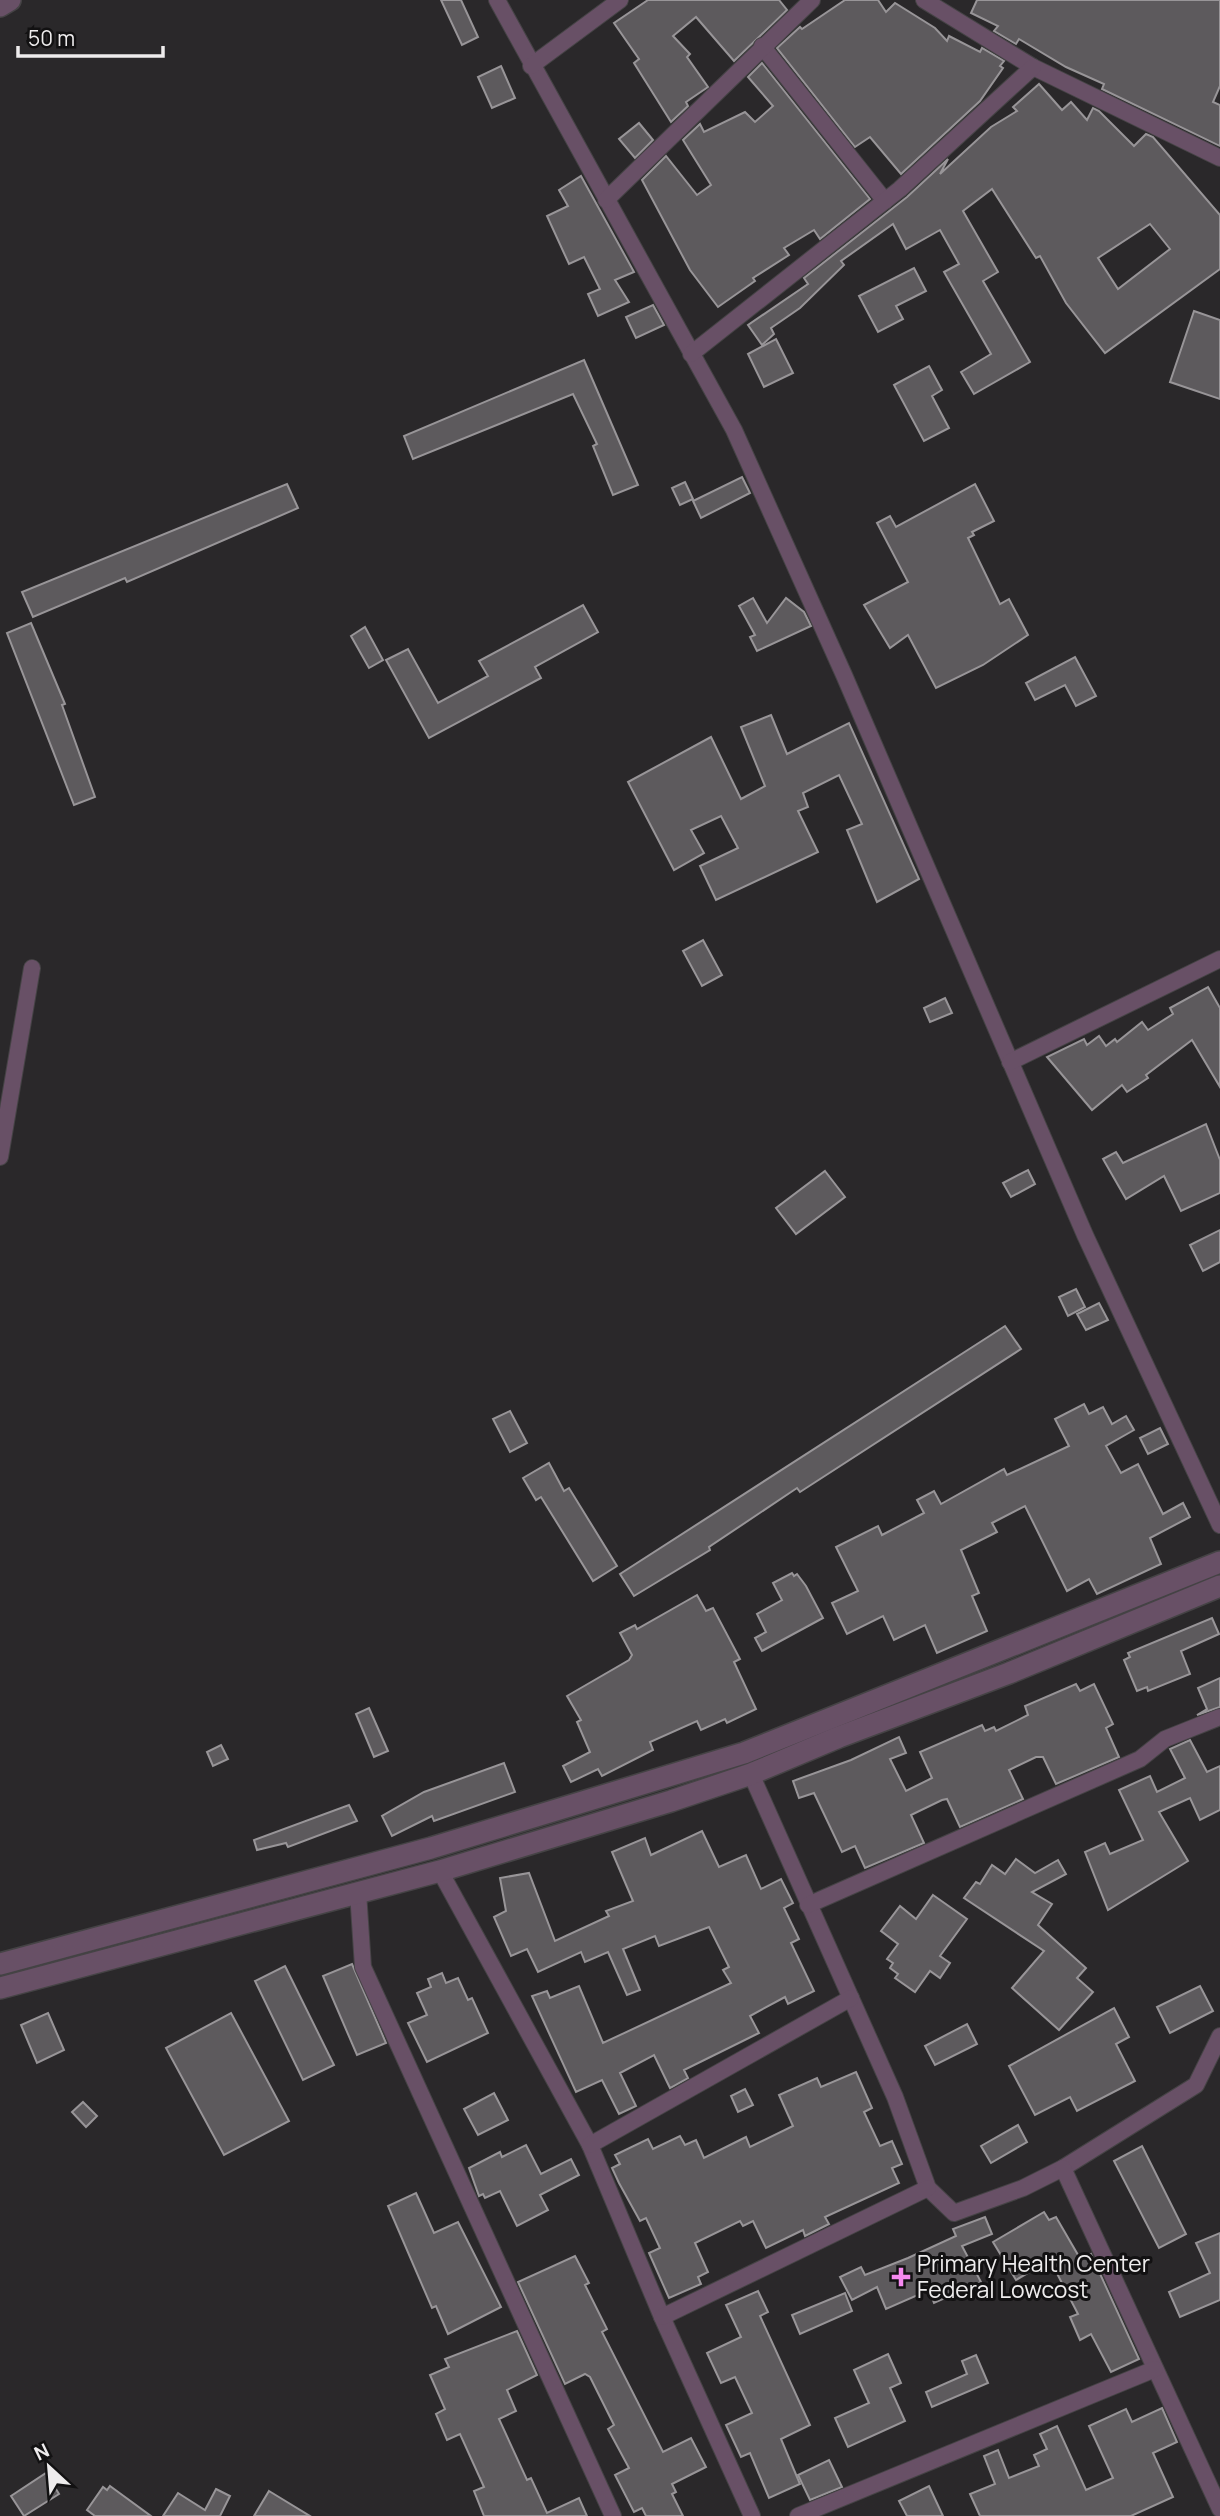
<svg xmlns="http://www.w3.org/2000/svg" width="1220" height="2516" viewBox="0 0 1220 2516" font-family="Manrope,sans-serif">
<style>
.building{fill:#5d5a5d;stroke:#989598;stroke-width:2;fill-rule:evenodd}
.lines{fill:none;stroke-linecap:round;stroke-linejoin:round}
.minor-casing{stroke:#454345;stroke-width:18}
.tertiary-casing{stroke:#454345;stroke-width:24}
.minor{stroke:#685066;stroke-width:16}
.tertiary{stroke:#685066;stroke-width:21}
.poi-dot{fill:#f589ef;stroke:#121112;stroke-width:2.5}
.labels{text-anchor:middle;stroke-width:6;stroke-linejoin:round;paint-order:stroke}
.poi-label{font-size:23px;fill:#eeeced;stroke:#121112;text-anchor:start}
</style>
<rect width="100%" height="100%" fill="#2a282a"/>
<g class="building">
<path d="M441,0H461L478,37L462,45Z"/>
<path d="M648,0H779L787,10L734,61L696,17L673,36L690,54L687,57L708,87L686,102L688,106L671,122L634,63L639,59L614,23Z"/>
<path d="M845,0H878L886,12L895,3L935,28L947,41L949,36L980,52L982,48L1004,61L1000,66L1003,68L980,101L901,174L870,137L855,147L777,48L800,27L802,29Z"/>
<path d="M977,0H1220V86L1213,102L1220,105V146L1102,89L1104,84L1066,67L1019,39L1016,44L994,31L998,26L971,13Z"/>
<path d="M762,63L870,199L820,239L814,230L784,248L789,255L753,278L755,281L718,307L690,270L642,180L666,156L697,195L711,185L683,140L700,124L704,132L745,112L755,122L773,106L748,77Z"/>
<path d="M501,66L515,98L492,108L478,77Z"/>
<path d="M1039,84L1062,110L1071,102L1087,120L1093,108L1099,111L1134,146L1146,134L1153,137L1220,215V269L1105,353L1066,303L1040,256L1036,258L992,189L963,211L998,272L983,281L1030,362L974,394L961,372L991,354L944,272L959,264L940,230L906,249L893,224L841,261L844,265L800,308L771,328L774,334L762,345L748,325L808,284L804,278L907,197L948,159L940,174L991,127L1017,111L1013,107ZM1150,224L1170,249L1118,289L1098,258Z"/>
<path d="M639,123L653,140L635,158L619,139Z"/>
<path d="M581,176L634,272L615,280L629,302L598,316L588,294L600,289L584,257L569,264L547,216L568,206L559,190Z"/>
<path d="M914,268L926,291L896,306L903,319L878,332L859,296Z"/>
<path d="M653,305L664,325L636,338L626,317Z"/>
<path d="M1194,311L1220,320V399L1170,382Z"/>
<path d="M776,339L793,373L764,387L748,354Z"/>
<path d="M584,360L638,485L613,495L593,446L597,444L573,394L413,459L404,436Z"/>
<path d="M929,366L942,390L932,396L949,428L924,441L894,385Z"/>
<path d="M742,477L750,493L701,518L693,501Z"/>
<path d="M685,482L693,499L680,505L672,488Z"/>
<path d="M287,484L298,508L127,582L125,578L33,617L22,592Z"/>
<path d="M975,484L994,521L972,532L974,535L968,538L1000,604L1009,599L1028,635L983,665L936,688L908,635L890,648L864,605L908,582L877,523L890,516L896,527Z"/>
<path d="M753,598L767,623L786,598L804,612L811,626L757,651L750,637L755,635L739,606Z"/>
<path d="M583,605L598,632L535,667L541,678L429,738L386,660L408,649L438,703L488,676L479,661Z"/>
<path d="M31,623L65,704L62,705L95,797L74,805L7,633Z"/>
<path d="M365,627L383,660L369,668L351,636Z"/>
<path d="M1075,657L1096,696L1076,706L1065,685L1035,700L1026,683Z"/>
<path d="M771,715L787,754L849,723L919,879L877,902L847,830L862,824L839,775L803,793L808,807L798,811L818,852L716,900L700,866L738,848L721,816L691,830L704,853L674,870L628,782L711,737L741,799L765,786L741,727Z"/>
<path d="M703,940L722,975L702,986L683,951Z"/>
<path d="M1208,987L1220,1008V1087L1192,1040L1146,1075L1148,1078L1127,1092L1122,1085L1092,1110L1047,1057L1084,1039L1087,1045L1099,1036L1106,1046L1115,1039L1117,1042L1142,1022L1148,1030L1173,1014L1170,1008Z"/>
<path d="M945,998L952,1013L930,1022L924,1008Z"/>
<path d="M1206,1124L1220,1160V1193L1181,1211L1164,1176L1126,1199L1103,1159L1116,1152L1123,1163Z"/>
<path d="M1028,1170L1035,1184L1011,1197L1003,1183Z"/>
<path d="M825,1171L845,1197L796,1234L776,1208Z"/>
<path d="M1220,1230V1262L1203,1271L1190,1245Z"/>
<path d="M1076,1289L1085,1307L1068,1316L1059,1297Z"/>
<path d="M1099,1303L1108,1320L1086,1330L1077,1314Z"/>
<path d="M1005,1326L1021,1349L800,1492L797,1488L709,1547L710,1550L634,1596L620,1574Z"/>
<path d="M1084,1404L1089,1414L1103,1407L1112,1424L1126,1416L1134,1430L1106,1446L1121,1473L1138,1464L1163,1514L1183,1503L1190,1517L1150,1538L1161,1564L1097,1594L1089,1579L1067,1591L1025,1506L992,1523L997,1532L961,1550L979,1593L972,1596L987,1631L937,1653L925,1625L894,1640L883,1616L847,1634L832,1603L858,1591L836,1547L878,1526L882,1535L924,1513L917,1500L934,1491L941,1504L1004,1469L1007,1475L1069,1446L1055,1419Z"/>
<path d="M510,1411L527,1443L510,1452L493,1419Z"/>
<path d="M1160,1428L1168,1444L1148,1454L1140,1438Z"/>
<path d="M549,1463L564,1491L569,1488L617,1566L593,1581L541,1497L536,1500L523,1478Z"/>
<path d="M792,1573L794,1576L797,1574L806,1586L823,1618L762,1651L755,1638L766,1632L757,1614L782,1600L773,1583Z"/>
<path d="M697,1595L706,1611L713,1608L740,1659L734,1662L756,1709L727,1723L725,1719L701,1730L697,1721L650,1742L653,1750L602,1776L598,1769L571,1782L563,1766L590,1752L577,1722L581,1720L567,1696L629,1660L632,1655L620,1633L635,1625L637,1629Z"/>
<path d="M1212,1618L1219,1634L1181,1651L1190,1674L1148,1691L1147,1687L1137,1691L1124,1660L1130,1657L1128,1653Z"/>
<path d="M1220,1678V1707L1197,1715L1207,1709L1198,1688Z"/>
<path d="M1076,1684L1080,1691L1094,1684L1113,1724L1106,1728L1119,1757L1056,1784L1043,1757H1036L1009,1770L1023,1799L960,1827L947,1799L942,1800L911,1815L924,1843L865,1868L855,1846L842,1852L814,1793L799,1798L793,1781L851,1760L899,1737L906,1753L890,1759L906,1791L932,1778L920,1752L982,1725L985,1731L994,1727L996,1731L1028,1715L1025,1706Z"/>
<path d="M369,1708L388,1751L374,1757L356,1714Z"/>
<path d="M1190,1740L1207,1772L1220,1766V1810L1200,1820L1190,1798L1159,1812L1188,1861L1108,1910L1085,1852L1105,1843L1110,1854L1143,1840L1119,1790L1150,1776L1157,1792L1185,1778L1170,1749Z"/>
<path d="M221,1745L228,1759L213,1766L207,1752Z"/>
<path d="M504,1763L515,1792L434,1821L432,1816L392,1836L382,1816L424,1792Z"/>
<path d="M349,1805L357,1821L288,1847L286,1843L257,1850L254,1840Z"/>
<path d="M702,1831L719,1867L746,1855L761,1889L781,1879L793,1903L784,1908L799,1939L791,1943L814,1991L788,2004L785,1997L750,2016L759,2033L684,2070L688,2078L670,2088L654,2055L620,2073L636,2106L619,2114L602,2080L576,2092L532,1996L547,1991L550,1998L579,1986L603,2043L731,1983L723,1970L729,1967L709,1927L659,1946L655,1936L623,1949L640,1990L627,1995L608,1952L585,1962L581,1952L538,1972L527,1949L511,1956L494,1917L506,1911L500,1878L529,1873L555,1941L609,1916L606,1911L633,1901L612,1852L645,1838L651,1855Z"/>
<path d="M1016,1859L1035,1873L1058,1860L1066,1874L1032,1892L1052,1904L1038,1925L1086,1968L1077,1978L1093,1992L1059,2030L1012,1988L1044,1951L964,1898L976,1882L980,1884L992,1865L1005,1874Z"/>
<path d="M933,1895L967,1919L940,1956L950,1963L940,1978L930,1971L915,1992L895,1978L898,1974L890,1968L893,1963L887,1959L898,1944L881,1931L900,1906L916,1919Z"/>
<path d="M352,1964L386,2043L357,2055L323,1976Z"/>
<path d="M285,1966L334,2065L303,2080L255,1981Z"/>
<path d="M442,1973L446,1983L458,1978L468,2000L472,1998L488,2033L427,2062L408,2023L427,2015L417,1993L431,1987L428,1979Z"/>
<path d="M1200,1986L1213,2011L1170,2033L1157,2007Z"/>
<path d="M1114,2008L1129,2037L1116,2044L1135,2081L1077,2111L1070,2097L1035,2115L1009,2066Z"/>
<path d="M48,2013L64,2050L37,2063L21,2025Z"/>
<path d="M231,2013L289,2121L224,2155L166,2048Z"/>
<path d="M967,2024L977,2044L935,2065L925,2046Z"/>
<path d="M856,2072L872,2108L864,2112L880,2146L892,2141L902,2164L892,2168L899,2183L825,2217L829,2224L805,2236L803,2230L766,2248L753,2221L743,2226L740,2221L695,2243L708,2272L698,2277L701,2284L669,2298L649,2253L660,2248L646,2218L640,2221L619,2183L612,2168L620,2164L615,2155L648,2139L653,2149L680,2136L685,2145L696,2140L704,2158L746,2137L750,2147L793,2126L779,2095L817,2078L821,2087Z"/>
<path d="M745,2089L753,2105L738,2112L731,2096Z"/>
<path d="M494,2093L508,2120L478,2135L464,2109Z"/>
<path d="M83,2102L97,2116L86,2127L72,2112Z"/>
<path d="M1018,2125L1027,2142L991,2163L981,2146Z"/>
<path d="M526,2145L541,2174L571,2159L579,2175L540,2195L548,2210L517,2226L500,2191L485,2198L483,2194L479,2196L469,2168L500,2152L502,2157Z"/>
<path d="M1142,2146L1186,2234L1159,2248L1114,2161Z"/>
<path d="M416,2193L434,2233L458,2222L501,2307L448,2334L436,2306L432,2308L388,2206Z"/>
<path d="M1044,2212L1049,2220L1056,2217L1081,2260L1091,2254L1139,2359L1111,2372L1091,2334L1080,2340L1070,2317L1078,2314L1050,2260L1016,2280L993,2242Z"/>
<path d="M985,2217L992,2234L962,2246L981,2282L934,2303L929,2290L886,2309L877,2287L852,2300L840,2277L861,2267L865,2275L908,2258L956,2236L953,2229Z"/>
<path d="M1220,2233V2300L1180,2317L1169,2292L1210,2273L1196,2243Z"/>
<path d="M575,2256L589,2283L585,2285L607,2329L602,2332L663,2452L691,2438L706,2467L672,2484L676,2492L672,2494L683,2516H646L642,2508L634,2512L615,2475L629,2468L608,2429L614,2425L590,2377L585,2374L565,2384L518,2282Z"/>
<path d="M758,2291L768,2312L760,2316L810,2425L781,2439L800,2484L769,2498L750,2453L741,2457L726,2425L752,2413L735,2377L721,2383L707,2353L741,2337L726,2305Z"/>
<path d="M845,2293L852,2311L800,2334L792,2315Z"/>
<path d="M517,2331L537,2375L507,2390L516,2411L499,2419L527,2480L531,2478L547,2513L579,2498L587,2516H484L474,2491L484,2487L460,2434L447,2440L436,2414L445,2409L430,2375L449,2367L445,2359Z"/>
<path d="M888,2354L901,2383L890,2388L905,2421L848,2447L835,2418L869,2403L854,2370Z"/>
<path d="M976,2355L988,2383L932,2407L926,2392L967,2374L962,2361Z"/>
<path d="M1162,2408L1177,2442L1153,2453L1173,2497L1131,2516H980L970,2494L995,2484L984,2456L998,2450L1009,2478L1039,2466L1034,2455L1047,2449L1040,2434L1057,2426L1086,2490L1113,2478L1089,2426L1126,2409L1132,2422Z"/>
<path d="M829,2460L842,2487L810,2500L798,2475Z"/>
<path d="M46,2473L59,2494L24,2516L11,2496Z"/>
<path d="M110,2486L151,2516H95L87,2510L103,2487L107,2490Z"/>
<path d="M929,2486L943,2516H907L899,2501Z"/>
<path d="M216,2489L230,2496L220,2516H163L178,2493L205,2510Z"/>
<path d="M269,2491L310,2516H254Z"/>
</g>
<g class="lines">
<defs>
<g id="minor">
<path d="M497,0L734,430L844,675L1085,1235L1220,1525"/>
<path d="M924,0L1033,67L1220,158"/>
<path d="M762,46L885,201"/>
<path d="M531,66L620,0"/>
<path d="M606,200L812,0"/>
<path d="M691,354L900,189L1033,67"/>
<path d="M1010,1062L1220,959"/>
<path d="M0,1157L32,968"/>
<path d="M751,1774L895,2097L928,2188L954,2213L1023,2188L1063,2168L1196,2085L1220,2036"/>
<path d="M440,1871L590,2145L662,2317L752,2516"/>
<path d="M358,1892L363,1967L613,2516"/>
<path d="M808,1905L1140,1759L1165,1739L1220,1717"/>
<path d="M590,2145L851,1998"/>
<path d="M1063,2168L1220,2509"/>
<path d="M662,2317L928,2188"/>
<path d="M798,2516L1155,2369"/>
</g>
<g id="tertiary">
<path d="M0,6L10,0"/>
<path d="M0,1964L431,1848L744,1753L1220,1562"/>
<path d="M0,1988L440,1871L671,1801L751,1774L839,1737L1009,1673L1220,1586"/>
</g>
</defs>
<use href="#minor" class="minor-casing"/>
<use href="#tertiary" class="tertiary-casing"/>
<use href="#minor" class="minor"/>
<use href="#tertiary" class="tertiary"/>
</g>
<path class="poi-dot" d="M897.5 2266.5h7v7h7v7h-7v7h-7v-7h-7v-7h7z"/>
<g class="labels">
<g class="poi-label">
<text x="917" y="2272">Primary Health Center<tspan x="917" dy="26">Federal Lowcost</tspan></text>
</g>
</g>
<g transform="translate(49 2467) rotate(334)" stroke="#121112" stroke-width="5" paint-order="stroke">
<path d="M0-5L12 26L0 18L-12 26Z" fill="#eeeced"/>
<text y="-10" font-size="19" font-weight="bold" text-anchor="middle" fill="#eeeced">N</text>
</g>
<path d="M18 46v10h145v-10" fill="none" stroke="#eeeced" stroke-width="3.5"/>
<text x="28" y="46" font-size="21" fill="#eeeced" stroke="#121112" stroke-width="5" paint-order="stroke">50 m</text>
</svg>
